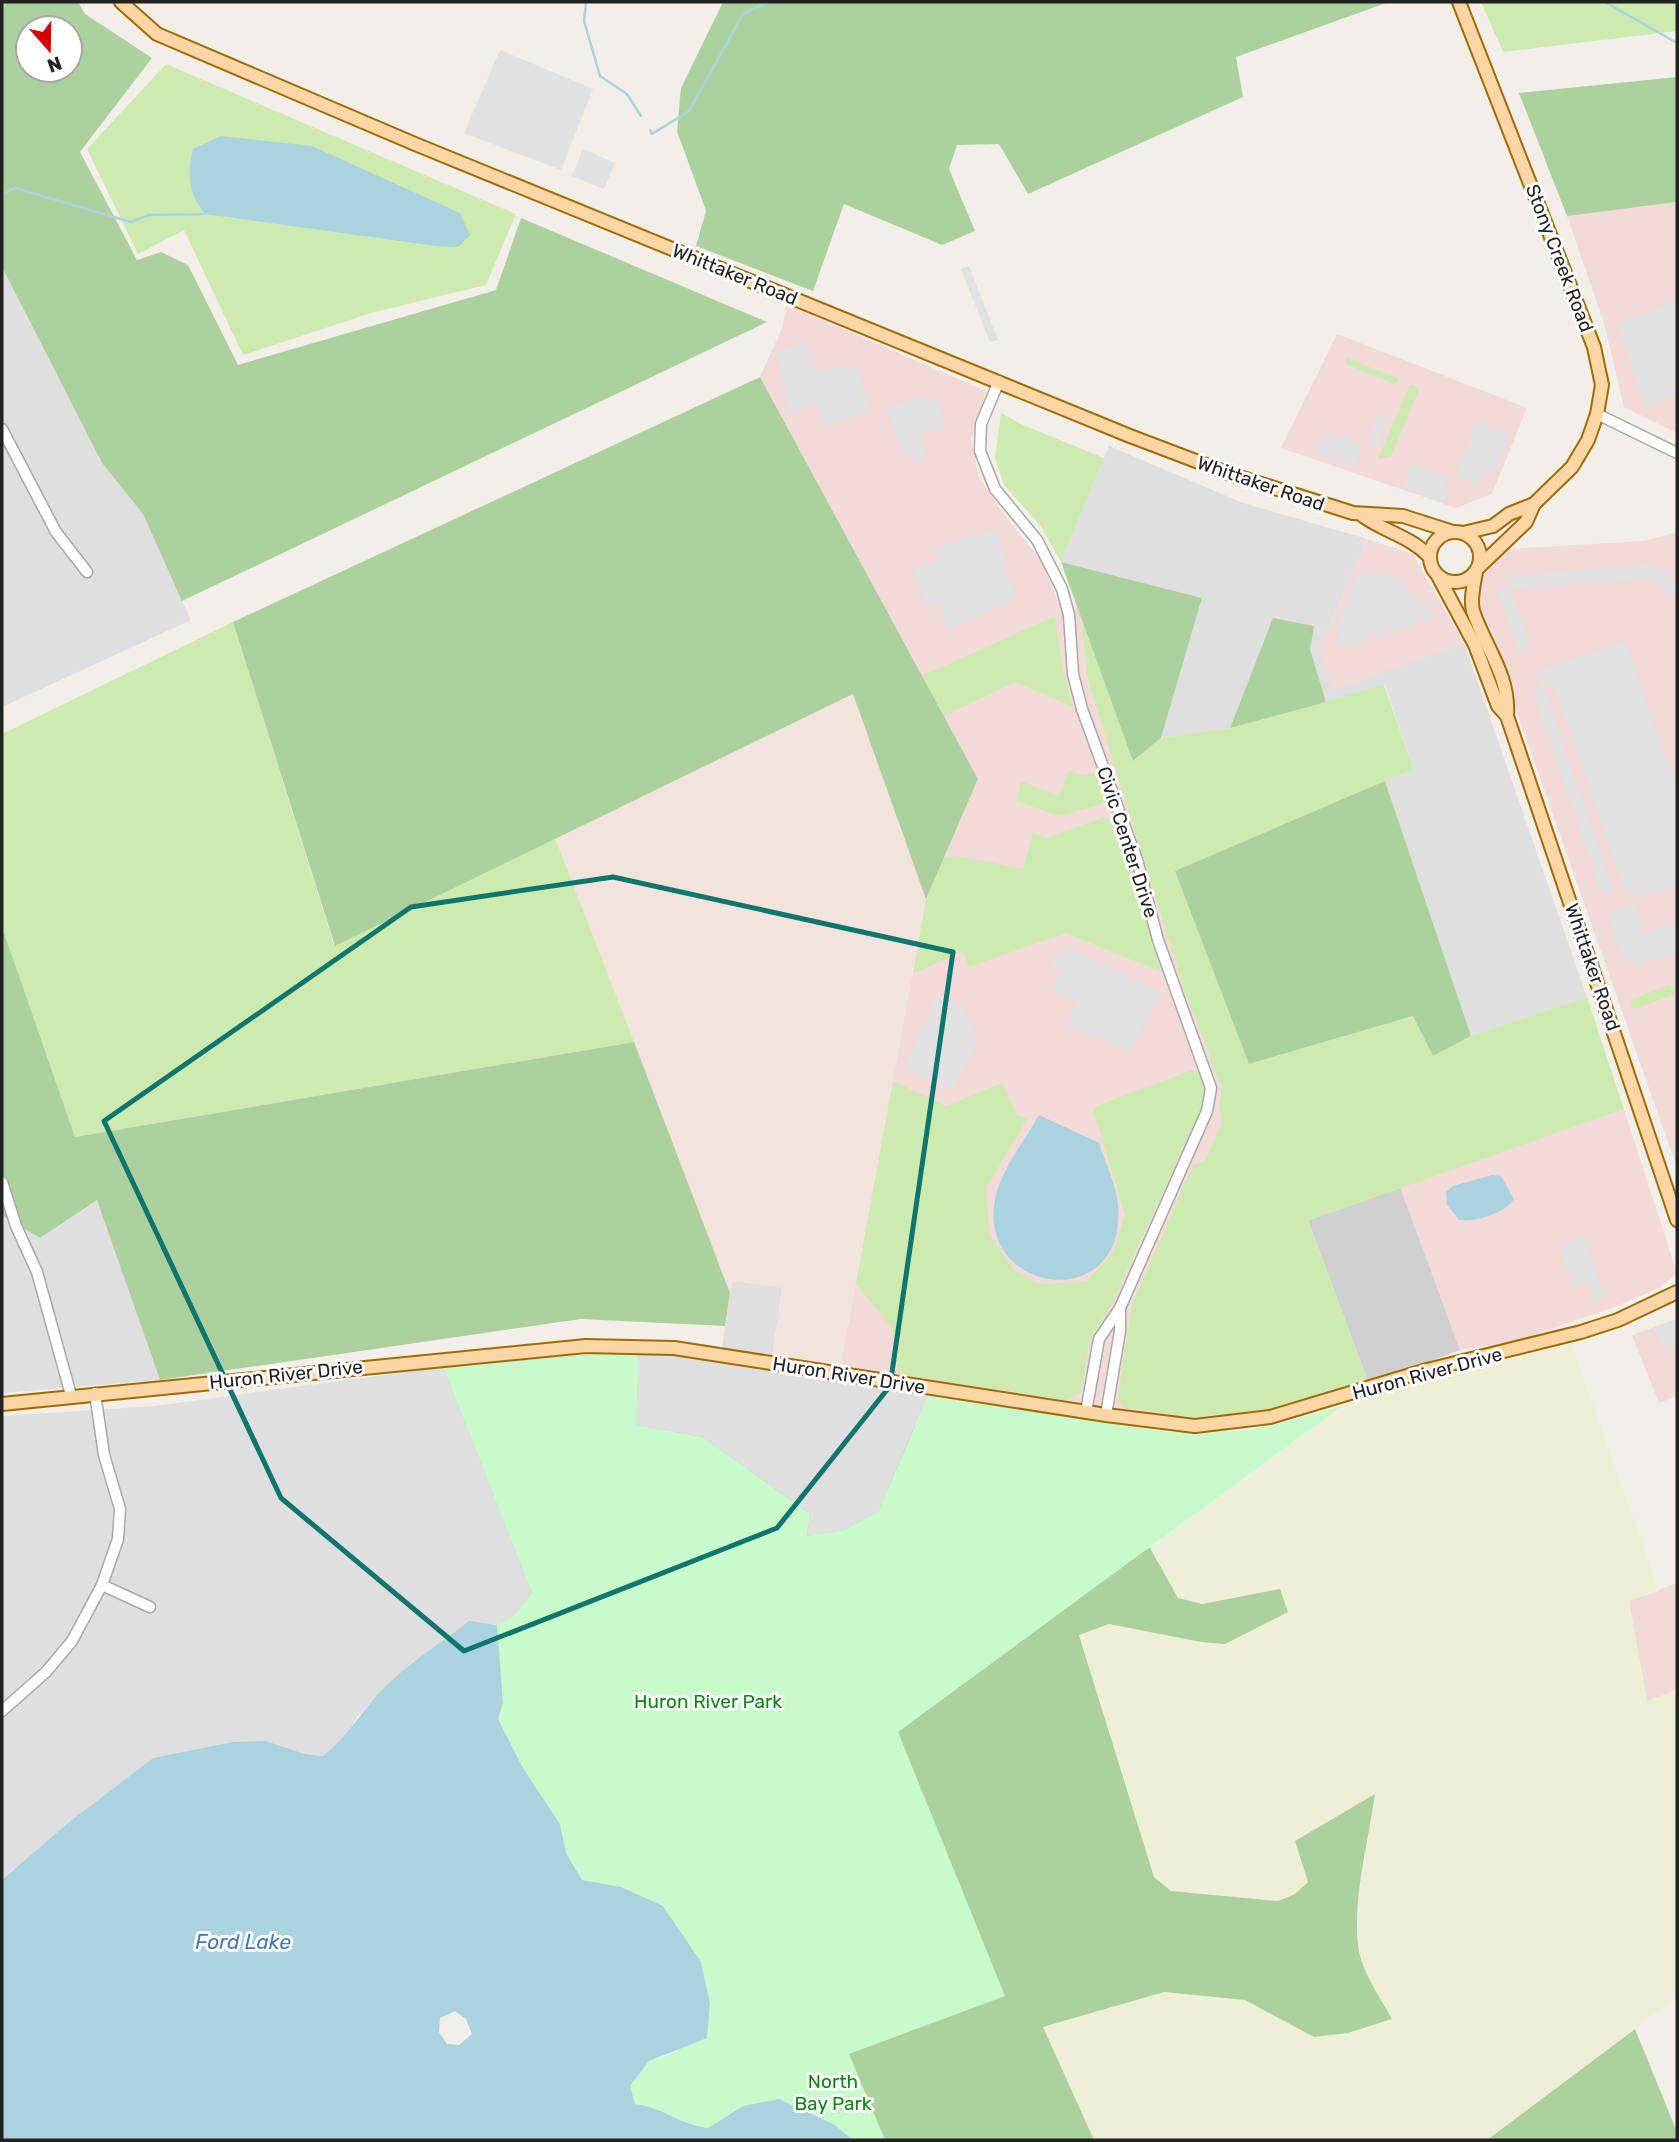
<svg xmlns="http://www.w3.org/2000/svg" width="1679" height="2142" viewBox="0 0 1679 2142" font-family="Rubik,sans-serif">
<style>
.residential{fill:#e0dfdf}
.commercial{fill:#f2dad9}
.religious{fill:#d0d0d0}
.military{fill:#f3e3dd}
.farmland{fill:#eef0d5}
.grass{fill:#cdebb0}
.forest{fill:#add19e;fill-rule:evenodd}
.park{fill:#c8facc}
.parking{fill:#e2e2e2}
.water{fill:#aad3df;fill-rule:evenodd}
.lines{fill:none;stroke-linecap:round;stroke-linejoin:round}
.stream{stroke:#aad3df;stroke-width:2.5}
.minor-casing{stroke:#a9a9a9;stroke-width:13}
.major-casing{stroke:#a06b00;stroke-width:16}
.minor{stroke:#fff;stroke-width:10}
.major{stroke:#fcd6a4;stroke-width:12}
.marked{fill:none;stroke:#0f766e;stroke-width:5;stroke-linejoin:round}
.labels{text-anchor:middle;stroke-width:6;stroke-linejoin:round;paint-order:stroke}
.street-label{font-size:19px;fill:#222;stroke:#fff}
.park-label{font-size:19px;fill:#0c8416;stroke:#fff}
.water-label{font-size:21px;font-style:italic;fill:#4a7aab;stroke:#fff}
</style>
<rect width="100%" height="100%" fill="#f2efe9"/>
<g class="residential">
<path d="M2,267L102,463L143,514L191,620L2,707Z"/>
<path d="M1109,446L1243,503L1367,539L1319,649L1334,689L1464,643L1587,997L1471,1036L1385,781L1414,770L1385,685L1326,702L1310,649L1273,618L1230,728L1161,738L1202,598L1061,562Z"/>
<path d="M2,927L160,1380L2,1393Z"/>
<path d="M732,1281L782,1287L772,1358L722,1348Z"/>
<path d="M639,1351L674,1354L928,1396L878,1512L844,1530L807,1536L636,1425Z"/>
<path d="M443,1367L532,1593L512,1617L497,1625L469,1622L392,1680L357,1717L343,1742L323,1756L305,1754L266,1741L153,1758L69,1822L2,1880V1416L155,1406Z"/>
</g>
<g class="commercial">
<path d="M1677,202V433L1624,407L1604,323L1567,216Z"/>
<path d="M786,304L986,391L971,440L979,477L1002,512L1041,560L1063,612L1077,606L1369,1384L1276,1411L1208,1420L1180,1419L1070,1401L946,1385L905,1375L840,1369L926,899L978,779L760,377L783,326Z"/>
<path d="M1337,334L1527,408L1492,494L1456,508L1281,448Z"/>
<path d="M1677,532V1168L1486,624L1476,605L1479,580L1494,555L1508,549L1644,541Z"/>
<path d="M1367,539L1413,554L1464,643L1333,690L1319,649Z"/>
<path d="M1624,1109L1677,1273L1661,1287L1617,1306L1520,1340L1460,1350L1400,1187Z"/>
<path d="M1677,1319V1396L1659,1403L1632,1335Z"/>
<path d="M1677,1583V1690L1647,1702L1629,1601Z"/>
</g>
<path class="religious" d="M1400,1187L1460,1350L1369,1384L1308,1220Z"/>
<path class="military" d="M854,694L926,899L840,1369L772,1358L782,1288L733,1281L730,1293L555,838Z"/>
<path class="farmland" d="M1571,1343L1659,1591L1629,1601L1647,1701L1677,1690V1996L1487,2140H1094L1043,2028L1164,1992L1245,2000L1314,2037L1368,1975L1358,1947L1359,1900L1375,1795L1295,1841L1308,1882L1295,1894L1279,1901L1171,1891L1154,1878L1079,1635L1109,1624L1201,1642L1288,1612L1280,1589L1202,1604L1178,1598L1150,1548L1342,1406L1448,1371Z"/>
<g class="grass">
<path d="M1481,2H1677V31L1503,52Z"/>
<path d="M166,64L516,214L486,285L371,313L243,355L184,230L138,254L87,149Z"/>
<path d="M1347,358L1397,378L1398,382L1394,384L1346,364Z"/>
<path d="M1410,384L1418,387V392L1391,456L1378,459Z"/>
<path d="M1001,413L1023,425L1104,458L1061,562L1041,526L1004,485L995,458Z"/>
<path d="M1055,616L1063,673L1073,707L1015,682L944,716L922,676Z"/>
<path d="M1082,620L1135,760L1161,738L1230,728L1384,685L1414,770L1385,781L1249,1064L1413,1016L1433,1056L1471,1036L1587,997L1624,1109L1308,1221L1369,1384L1268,1412L1190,1417L1122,1407L1118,1396L1132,1304L1193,1165L1205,1161L1222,1123L1219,1107L1222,1088L1185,992L1087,677Z"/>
<path d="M233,622L334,945L555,838L634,1042L75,1137L2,927V734Z"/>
<path d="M1069,770L1082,775L1098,772L1106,796L1100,805L1058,816L1017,801L1021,781L1059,796Z"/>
<path d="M1104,817L1114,822L1161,967L1159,971L1066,933L969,967L963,951L913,974L926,899L944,857L960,856L1023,869L1033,832L1047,838Z"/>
<path d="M1669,985L1675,989L1673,995L1635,1009L1631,1006L1632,999Z"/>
<path d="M1192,1070L1201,1073L1205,1101L1110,1307L1090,1340L1081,1393L1065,1400L898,1374L892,1328L856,1284L893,1081L946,1106L1002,1083L1017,1115L1028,1118L986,1188L990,1236L1013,1269L1039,1284L1086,1282L1114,1252L1125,1215L1094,1112L1096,1106Z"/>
</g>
<g class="forest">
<path d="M2,2H78L85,14L152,58L80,152L137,260L161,252L188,265L238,365L496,290L521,218L767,322L182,601L143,514L102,463L2,267ZM28,28H70V70H28Z"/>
<path d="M723,2H1389L1236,57L1243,97L1028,194L999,144L957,145L949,169L975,231L942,245L844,204L813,291L696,246L706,211L677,131L681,88Z"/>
<path d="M1677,77V202L1567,216L1519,93Z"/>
<path d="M760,377L978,779L926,899L853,694L335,946L233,622Z"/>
<path d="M1061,562L1202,598L1161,738L1133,761Z"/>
<path d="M1273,618L1314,626L1310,649L1326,702L1230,728Z"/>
<path d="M1385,781L1471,1036L1433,1056L1413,1016L1249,1064L1175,871Z"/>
<path d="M2,927L75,1137L634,1042L730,1293L725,1326L581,1319L160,1380L97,1200L40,1238L2,1215Z"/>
<path d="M639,1351L636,1425L703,1437L810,1514L807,1536L844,1530L878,1512L915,1425L1085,1526L1150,1548L1178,1598L1202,1604L1280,1589L1288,1612L1225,1644L1201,1642L1109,1624L1079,1635L1082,1645L1154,1877L1171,1891L1278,1901L1295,1894L1308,1882L1295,1841L1375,1794C1368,1843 1353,1896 1358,1945C1361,1971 1380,1997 1392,2019L1348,2033L1314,2037L1245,2000L1164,1992L1043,2027L1094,2140H853L497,1625L512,1617L532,1593L443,1367Z"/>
<path d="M1635,2029L1677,2132V2140H1487Z"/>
</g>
<path class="park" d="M639,1351L636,1425L703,1437L810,1514L807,1536L844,1530L878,1512L928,1396L1169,1432L1241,1431L1274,1425L1342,1406L898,1732L1005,1996L849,2054L885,2140H853L835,2125L743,2106L708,2128C681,2125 662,2107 635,2104L630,2086L649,2061L677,2052L710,2003L701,1963L663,1906L621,1887L582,1880L566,1853L559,1824L523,1768L498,1719L503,1703L497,1625L512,1617L532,1593L443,1367Z"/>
<g class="parking">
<path d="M500,50L593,89L561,170L464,133Z"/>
<path d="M583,149L615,163L604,189L572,176Z"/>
<path d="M969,266L998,340L990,342L961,269Z"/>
<path d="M1677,301V396L1645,407L1617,323Z"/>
<path d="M806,343L812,365L817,364L819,370L856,365L870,412L823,426L816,404L789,411L777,351Z"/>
<path d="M922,397L924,400L936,397L945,426L919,434L926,457L911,461L908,452L901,454L887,408Z"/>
<path d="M1379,413L1388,416L1377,446L1366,440Z"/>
<path d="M1477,422L1509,434L1493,474L1483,470L1477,484L1456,476Z"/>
<path d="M1324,430L1363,446L1353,468L1315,452Z"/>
<path d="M1412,463L1448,477L1444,488L1449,490L1444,503L1403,488Z"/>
<path d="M996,529L1015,598L949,630L939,604L926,607L913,568L938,560L935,547Z"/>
<path d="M1648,564L1659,567L1677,583L1674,598L1650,578L1510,589L1530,646L1518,651L1497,589L1507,586L1506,576Z"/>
<path d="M1369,569L1405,583L1402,588L1430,609L1433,618L1350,646L1337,640L1341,631L1336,630L1357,574L1366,576Z"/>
<path d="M1625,642L1677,793V884L1636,898L1633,888L1625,891L1553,683L1543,687L1613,891L1602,895L1532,690L1540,687L1535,672Z"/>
<path d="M1635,903L1645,933L1677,923V953L1635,966L1631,959L1623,962L1607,912Z"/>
<path d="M1068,948L1160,992L1131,1051L1067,1025L1078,1001L1052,989L1060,971L1050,966L1057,952L1064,955Z"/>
<path d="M936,996L964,1008L978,1042L953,1090L904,1068Z"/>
<path d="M1583,1235L1604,1296L1592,1300L1586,1282L1573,1286L1559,1247Z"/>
<path d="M1677,1319V1349L1675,1350L1672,1342L1662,1346L1653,1327Z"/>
</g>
<g class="water">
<path d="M221,136L312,146L460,213L470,235L458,247L436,246L205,214C188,193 187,174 193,149Z"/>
<path d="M1039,1115L1099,1143C1105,1162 1116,1184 1118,1204C1128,1317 972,1295 996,1195C1003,1167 1025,1140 1039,1115Z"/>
<path d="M1492,1175L1501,1176L1514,1199C1505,1213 1476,1222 1459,1220L1447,1205L1446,1192L1453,1186Z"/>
<path d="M469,1621L497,1625L503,1703L498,1719L523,1768L560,1824L566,1853L582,1880L621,1887L663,1906L701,1962L710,2003L707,2038L649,2061L630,2086L635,2104C662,2107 681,2125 708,2128L743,2106L779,2099L835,2125L853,2140H2V1880L69,1822L153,1758L233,1742L266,1741L305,1754L323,1756C350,1736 365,1704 391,1681C415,1659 444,1641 469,1621ZM455,2011L466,2019L472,2034L459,2045L447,2044L439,2032L440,2018Z"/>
</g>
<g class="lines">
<g class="stream">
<path d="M586,2L584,21L600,76L627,94L641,116"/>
<path d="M1605,2L1677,43"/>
<path d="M650,130L652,134L689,111L743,14L768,2"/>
<path d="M2,195L15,188L131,222L149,215L205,214"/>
</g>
<defs>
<g id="minor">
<path d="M999,381L981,424L980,451L995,489L1037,540L1062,589L1069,615L1073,674L1082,709L1137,860L1158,940L1211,1088L1207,1111L1120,1308L1099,1339L1086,1412"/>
<path d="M1597,414L1677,453"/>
<path d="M2,429L56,532L87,572"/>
<path d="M2,1182L16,1226L37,1272L71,1395"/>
<path d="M1106,1415L1120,1331V1309"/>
<path d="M102,1585L150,1607"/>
<path d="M2,1711L46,1672L72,1641L102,1585L118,1539L120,1509L104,1455L95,1393"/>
</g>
<g id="major">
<path d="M121,2L157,34L415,144L1130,436L1230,474L1353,513L1403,516L1453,532"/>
<path d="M1459,2L1594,347L1602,385L1597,414L1588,440L1572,467L1534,504L1509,514L1493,526L1463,533"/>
<path d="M1363,516C1385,532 1410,536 1430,557"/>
<circle cx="1455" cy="557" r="25"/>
<path d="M1478,568L1526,522L1534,504"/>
<path d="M1476,572C1474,584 1470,599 1473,611C1485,647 1510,675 1507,716L1677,1220"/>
<path d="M1439,578L1475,645L1498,706L1507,716"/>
<path d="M2,1404L586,1346L674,1348L1106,1415L1195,1426L1270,1417L1427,1370L1581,1332L1618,1320L1677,1292"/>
</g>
</defs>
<use href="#minor" class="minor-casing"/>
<use href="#major" class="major-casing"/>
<use href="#minor" class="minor"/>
<use href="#major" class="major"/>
</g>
<path class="marked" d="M613,877L953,952L890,1386L777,1528L464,1651L281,1498L104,1121L411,907Z"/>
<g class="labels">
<g class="street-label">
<text transform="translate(1560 258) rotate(69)" y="7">Stony Creek Road</text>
<text transform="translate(735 274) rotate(22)" y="7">Whittaker Road</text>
<text transform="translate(1261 483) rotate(19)" y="7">Whittaker Road</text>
<text transform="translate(1128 842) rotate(72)" y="7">Civic Center Drive</text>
<text transform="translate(1593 967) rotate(71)" y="7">Whittaker Road</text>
<text transform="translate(1427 1373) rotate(-15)" y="7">Huron River Drive</text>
<text transform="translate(286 1374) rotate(-6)" y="7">Huron River Drive</text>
<text transform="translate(849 1375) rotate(9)" y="7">Huron River Drive</text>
</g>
<g class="park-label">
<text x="708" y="1708">Huron River Park</text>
<text x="833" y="2088">North<tspan x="833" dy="22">Bay Park</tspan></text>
</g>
<g class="water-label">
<text x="243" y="1949">Ford Lake</text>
</g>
</g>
<rect width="1679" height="2142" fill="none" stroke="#222222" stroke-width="7"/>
<g transform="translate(49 49) rotate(160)"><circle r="33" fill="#ffffff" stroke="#a7a7a7" stroke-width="2"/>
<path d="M0-5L12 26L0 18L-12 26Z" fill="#d40000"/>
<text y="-10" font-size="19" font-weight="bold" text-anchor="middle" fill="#222222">N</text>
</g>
</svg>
